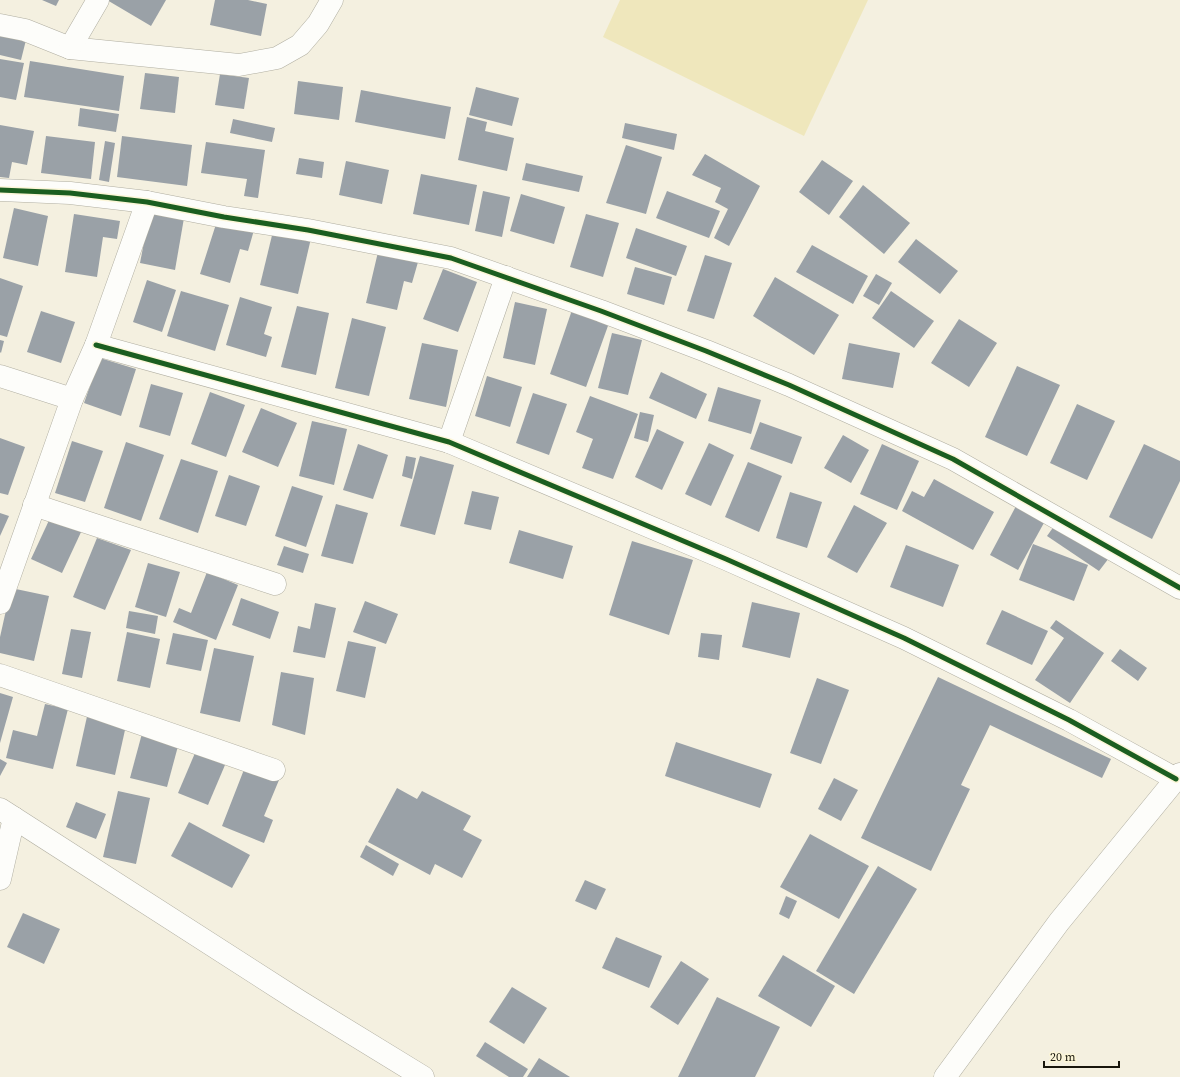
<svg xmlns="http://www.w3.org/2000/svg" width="1180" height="1077" viewBox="0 0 1180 1077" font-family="'Source Serif 4',serif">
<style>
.green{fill:#efe7bc}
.building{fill:#9aa1a7}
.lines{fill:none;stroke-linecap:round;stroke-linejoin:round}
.minor-casing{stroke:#b0aea1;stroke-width:23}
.minor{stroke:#fdfdfa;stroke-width:22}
.cycleway-casing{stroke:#fcf6d8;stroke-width:8}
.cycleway{stroke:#1b5e20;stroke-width:5}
</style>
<rect width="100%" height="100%" fill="#f4f0e0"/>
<path class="green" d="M620,0H868L804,136L603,37Z"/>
<g class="building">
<path d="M42,0H59L56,6Z"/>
<path d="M107,0H166L151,26Z"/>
<path d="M215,0H248L267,4L261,36L210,25Z"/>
<path d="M0,30L27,36L21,60L0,55Z"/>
<path d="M0,59L24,63L16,100L0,97Z"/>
<path d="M30,61L124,76L119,111L24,97Z"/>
<path d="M145,73L179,77L175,113L140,109Z"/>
<path d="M220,74L249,78L244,109L215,105Z"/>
<path d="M298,81L343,87L339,120L294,114Z"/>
<path d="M476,87L519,98L512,126L469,115Z"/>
<path d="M361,90L451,107L445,139L355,122Z"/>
<path d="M80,108L119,114L116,132L78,126Z"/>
<path d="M467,117L487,122L485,131L514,138L507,171L458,160Z"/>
<path d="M233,119L275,128L272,142L230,133Z"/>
<path d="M625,123L677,134L674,150L622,138Z"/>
<path d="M0,125L34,131L27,165L12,162L9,178L0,177Z"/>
<path d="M46,136L95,142L91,179L41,173Z"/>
<path d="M122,136L192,145L187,186L117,177Z"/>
<path d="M105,141L115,143L109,182L99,180Z"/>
<path d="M206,142L265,150L258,198L244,196L247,179L201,173Z"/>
<path d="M626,145L662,157L646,214L606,203Z"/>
<path d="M705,154L760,186L729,246L714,238L728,209L715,202L721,188L692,175Z"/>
<path d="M299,158L324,162L322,178L296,174Z"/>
<path d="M822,160L853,181L829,215L799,192Z"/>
<path d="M346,161L389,170L382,204L339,195Z"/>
<path d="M526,163L583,176L579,192L522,180Z"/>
<path d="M421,174L477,185L469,225L413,214Z"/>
<path d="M863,185L910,223L884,254L839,217Z"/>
<path d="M483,191L510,197L502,237L475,231Z"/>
<path d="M667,191L720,211L709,238L656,218Z"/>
<path d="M521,194L565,207L554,244L510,231Z"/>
<path d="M14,208L48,216L38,266L3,258Z"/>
<path d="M150,211L184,218L175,270L140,263Z"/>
<path d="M74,214L120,221L117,239L103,237L97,277L65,272Z"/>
<path d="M586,214L619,223L603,277L570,267Z"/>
<path d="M217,221L254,230L248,251L240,249L230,283L200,274Z"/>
<path d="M274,227L312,234L298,294L260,285Z"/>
<path d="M636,228L687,246L676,276L626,258Z"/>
<path d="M916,239L958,271L940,294L898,262Z"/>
<path d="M812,245L868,276L853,304L796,272Z"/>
<path d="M378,252L418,262L412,283L404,281L397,310L366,303Z"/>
<path d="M705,255L732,263L714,319L687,311Z"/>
<path d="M635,267L672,277L664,305L627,294Z"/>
<path d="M443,269L477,282L458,332L423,319Z"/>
<path d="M876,274L892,283L879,305L863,296Z"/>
<path d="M775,277L839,315L814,355L753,316Z"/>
<path d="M0,278L23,286L7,337L0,335Z"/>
<path d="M147,280L176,290L162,332L133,322Z"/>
<path d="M181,291L229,305L215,351L167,336Z"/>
<path d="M891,291L934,321L914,348L872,318Z"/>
<path d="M240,297L272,307L264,334L272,337L266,357L226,345Z"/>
<path d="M515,302L547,309L535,365L503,358Z"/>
<path d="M297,306L329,313L316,375L281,367Z"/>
<path d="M572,310L609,323L586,387L550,374Z"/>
<path d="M41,311L75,322L61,363L27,352Z"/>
<path d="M352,318L386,327L369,396L335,388Z"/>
<path d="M959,319L997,343L969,387L931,363Z"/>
<path d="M612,333L642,340L628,395L598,388Z"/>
<path d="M0,340L4,341L1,353L0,352Z"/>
<path d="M422,343L458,350L446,407L409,399Z"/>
<path d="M849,343L900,353L893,388L842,379Z"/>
<path d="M100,358L136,369L121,416L84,403Z"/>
<path d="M1017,366L1060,385L1027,456L985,437Z"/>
<path d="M661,372L707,394L696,419L649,398Z"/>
<path d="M487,376L522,387L510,427L475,416Z"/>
<path d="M151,384L183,393L170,436L139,427Z"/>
<path d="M718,387L761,400L751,434L708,421Z"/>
<path d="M210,392L245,405L226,457L191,444Z"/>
<path d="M533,393L567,404L549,455L516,443Z"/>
<path d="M590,396L638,414L613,479L582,468L593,439L576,432Z"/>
<path d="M1077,404L1115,421L1087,480L1050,463Z"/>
<path d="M261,408L297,423L278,467L242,452Z"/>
<path d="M640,412L654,415L648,442L634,438Z"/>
<path d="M312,421L347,429L334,485L299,476Z"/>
<path d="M760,422L802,437L792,464L750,449Z"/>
<path d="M657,429L684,442L662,490L635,477Z"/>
<path d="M843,435L869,450L851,483L824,468Z"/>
<path d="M0,438L25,447L8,495L0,493Z"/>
<path d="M72,441L103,451L85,502L55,493Z"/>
<path d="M126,442L164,455L141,521L104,508Z"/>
<path d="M709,443L734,455L711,506L685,494Z"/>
<path d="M358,444L388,455L373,499L343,490Z"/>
<path d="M882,444L919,461L897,510L860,494Z"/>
<path d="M1144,444L1180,461V481L1152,539L1109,517Z"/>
<path d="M406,456L416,458L412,479L402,476Z"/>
<path d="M420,456L454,465L435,535L400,526Z"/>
<path d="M181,459L218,471L198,533L159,519Z"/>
<path d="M748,462L782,476L759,532L725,517Z"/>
<path d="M229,475L260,486L246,526L215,516Z"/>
<path d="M934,479L994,512L973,550L902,511L912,491L924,497Z"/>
<path d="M292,486L323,496L306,547L275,536Z"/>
<path d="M472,491L499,497L491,530L464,524Z"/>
<path d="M790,492L822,502L807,548L776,538Z"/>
<path d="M336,504L368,513L353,564L321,556Z"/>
<path d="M854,505L887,523L857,573L827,557Z"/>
<path d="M1016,506L1045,521L1018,570L990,555Z"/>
<path d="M0,513L9,516L0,536Z"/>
<path d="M51,516L82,530L62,573L31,559Z"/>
<path d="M1057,522L1109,558L1099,571L1047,536Z"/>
<path d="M519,530L573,546L563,579L509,563Z"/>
<path d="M97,538L131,550L105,610L73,597Z"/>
<path d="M632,541L693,560L669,635L609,615Z"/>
<path d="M1033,544L1088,565L1074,601L1019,580Z"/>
<path d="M906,545L959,565L943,607L890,587Z"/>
<path d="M284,546L309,554L303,573L277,565Z"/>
<path d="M148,563L180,572L166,617L135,607Z"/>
<path d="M207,572L238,585L216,640L173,622L179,608L191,613Z"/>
<path d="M11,588L49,596L34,661L0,653V637Z"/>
<path d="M241,598L279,612L270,639L232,625Z"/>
<path d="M365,601L398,614L386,644L353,632Z"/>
<path d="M752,602L800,613L790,658L742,647Z"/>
<path d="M315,603L336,608L325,658L293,652L298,626L310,629Z"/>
<path d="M1002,610L1048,631L1032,665L986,644Z"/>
<path d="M129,611L158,616L155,634L126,628Z"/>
<path d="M1056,620L1104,653L1070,703L1035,680L1064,638L1050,628Z"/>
<path d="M71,629L91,632L82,678L62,674Z"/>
<path d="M127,632L160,639L150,688L117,681Z"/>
<path d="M173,633L208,640L201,671L166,664Z"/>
<path d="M701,633L722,635L719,660L698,657Z"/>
<path d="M348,641L376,647L365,698L336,691Z"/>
<path d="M214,648L254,656L240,722L200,713Z"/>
<path d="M1120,649L1147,668L1138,681L1111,661Z"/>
<path d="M281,672L314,678L305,735L272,725Z"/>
<path d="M938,677L1111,759L1102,778L990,725L961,785L970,789L931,871L861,838Z"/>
<path d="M817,678L849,690L821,764L790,753Z"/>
<path d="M0,693L13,697L0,743Z"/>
<path d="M45,704L68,709L53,769L6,758L13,730L37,736Z"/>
<path d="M88,712L127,721L115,775L76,766Z"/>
<path d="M144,726L181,735L167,787L130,778Z"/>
<path d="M676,742L772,774L760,808L665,776Z"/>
<path d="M195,753L225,765L208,805L178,793Z"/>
<path d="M0,759L7,763L0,776Z"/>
<path d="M245,767L279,780L264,816L273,820L264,843L222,826Z"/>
<path d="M834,778L858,790L841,821L818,809Z"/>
<path d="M397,788L417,799L422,791L471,816L463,830L482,840L462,878L435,864L430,875L368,842Z"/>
<path d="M118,791L150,798L136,864L103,857Z"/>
<path d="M76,802L106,814L96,839L66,827Z"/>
<path d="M189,822L250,855L232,888L171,856Z"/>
<path d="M810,834L869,866L839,919L780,887Z"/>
<path d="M366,845L399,864L393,876L360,857Z"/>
<path d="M878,866L917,889L854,994L816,971Z"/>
<path d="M585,880L606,889L596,910L575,901Z"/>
<path d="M786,896L797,901L789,919L779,914Z"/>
<path d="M23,913L60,929L44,964L7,947Z"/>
<path d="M616,937L662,956L649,988L602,968Z"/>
<path d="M783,955L835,986L811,1027L758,996Z"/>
<path d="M681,961L709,979L678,1025L650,1007Z"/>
<path d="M512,987L547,1008L524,1044L489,1022Z"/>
<path d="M717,997L780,1027L755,1077H678Z"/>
<path d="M485,1042L528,1069L523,1077H509L476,1056Z"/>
<path d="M539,1058L570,1077H527Z"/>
</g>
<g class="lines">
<defs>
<g id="minor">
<path d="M0,25L25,30L70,48L239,65L277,58L300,45L318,24L332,0"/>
<path d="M70,48L98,0"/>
<path d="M0,190L70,193L147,202L224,217L308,230L451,258L601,311L706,351L789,385L953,459L1180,588"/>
<path d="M96,345L449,442L726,559L904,638L1069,720L1176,779"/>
<path d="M0,376L72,399"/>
<path d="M449,442L506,277"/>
<path d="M34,505L275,584"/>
<path d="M0,603L72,399L96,345L147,202"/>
<path d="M0,675L274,770"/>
<path d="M0,809L299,1001L423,1077"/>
<path d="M0,879L14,818"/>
<path d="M945,1077L1059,922L1180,774"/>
</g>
</defs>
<use href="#minor" class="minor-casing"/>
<use href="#minor" class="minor"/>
<defs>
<g id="cycleway">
<path d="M0,190L70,193L147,202L224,217L308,230L451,258L601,311L706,351L789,385L953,459L1180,588"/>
<path d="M96,345L449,442L726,559L904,638L1069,720L1176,779"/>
</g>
</defs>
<use href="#cycleway" class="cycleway-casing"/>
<use href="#cycleway" class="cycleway"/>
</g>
<path d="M1044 1061v6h75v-6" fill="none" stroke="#18160c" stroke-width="2"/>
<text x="1050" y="1061" font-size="12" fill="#18160c" stroke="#fcf6d8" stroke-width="3" paint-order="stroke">20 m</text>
</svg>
